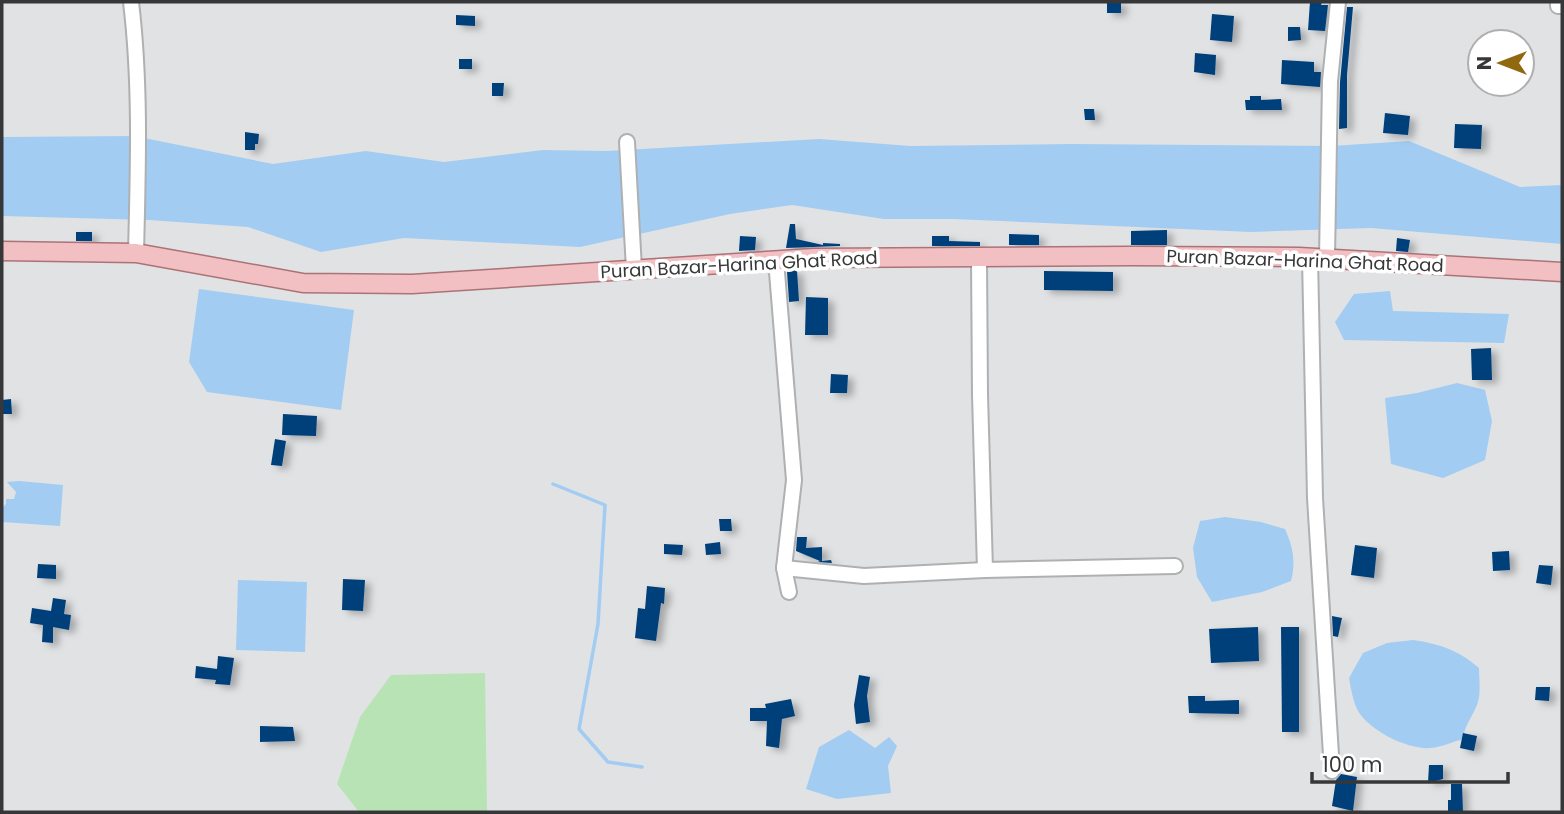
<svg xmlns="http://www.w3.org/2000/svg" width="1564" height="814" viewBox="0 0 1564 814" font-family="Poppins,sans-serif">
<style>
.green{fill:#b8e3b5}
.water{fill:#a3ccf2}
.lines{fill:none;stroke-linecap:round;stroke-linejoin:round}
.stream{stroke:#a3ccf2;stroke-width:3.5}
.building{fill:#023f7a;filter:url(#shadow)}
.minor-casing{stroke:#aeb0b2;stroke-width:18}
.major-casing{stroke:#ab7377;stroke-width:21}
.minor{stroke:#fff;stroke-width:14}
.major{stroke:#f2bfc2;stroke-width:18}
.labels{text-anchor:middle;stroke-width:7;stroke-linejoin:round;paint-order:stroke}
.street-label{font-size:18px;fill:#363738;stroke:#fff}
</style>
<defs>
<filter id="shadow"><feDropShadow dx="6" dy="3.5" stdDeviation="3.5" flood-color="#0004"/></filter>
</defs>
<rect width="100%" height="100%" fill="#e1e2e4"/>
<path class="green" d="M485,673L487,812H359L337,784L360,717L391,675Z"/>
<g class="water">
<path d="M134,136L273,164L366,151L444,162L543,150L607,151L819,139L910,146L1071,144L1332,146L1409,141L1520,187L1562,185V244L1371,228L1251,232L953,219H884L792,205L730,214L580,247L404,238L321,252L248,227L149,220L2,216V137Z"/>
<path d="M199,289L354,310L341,410L207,392L189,362Z"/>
<path d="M1390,291L1393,311L1509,314L1504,343L1344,340L1335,322L1354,294Z"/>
<path d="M1457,383L1485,390L1492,421L1485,460L1443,478L1391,464L1385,398L1417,393Z"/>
<path d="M19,481L63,485L60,526L2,522V508L6,504V499H14L16,492L7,482Z"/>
<path d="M1225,517L1261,522L1285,529C1293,547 1296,562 1291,581L1262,592L1212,602L1197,577L1193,548L1200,521Z"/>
<path d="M238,580L307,582L305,652L236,650Z"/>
<path d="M1413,640C1440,644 1458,650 1479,668C1479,678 1481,692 1478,702C1474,715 1464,725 1463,739C1452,742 1442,747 1431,748C1408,750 1370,731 1358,711C1353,701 1351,689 1349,678L1363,653L1387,643Z"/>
<path d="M849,730L875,748L889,737L897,746L888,766L891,793L837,799L806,789L819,747Z"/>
</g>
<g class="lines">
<path class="stream" d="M553,484L605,505L598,624L579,729L608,762L642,767"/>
</g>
<g class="building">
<rect x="1107" y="2" width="14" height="11"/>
<path d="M1310,2H1322L1321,5H1328L1325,31L1308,30Z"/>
<path d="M1347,7H1353L1347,75V128L1339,129L1340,82Z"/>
<path d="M1212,14L1234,16L1232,42L1210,40Z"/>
<path d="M456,15L475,16V26L456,25Z"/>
<path d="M1288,27H1300L1301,40L1288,41Z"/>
<path d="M1195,53L1216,55L1215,75L1194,72Z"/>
<rect x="459" y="59" width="13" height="10"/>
<path d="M1282,60L1314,62V72H1321L1320,87L1281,84Z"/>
<path d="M492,83H504L503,96H492Z"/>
<path d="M1250,96H1261V100L1281,99L1282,110H1246L1245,100H1250Z"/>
<path d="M1084,109H1094L1095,120H1085Z"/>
<path d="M1385,113L1410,116L1408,135L1383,133Z"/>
<path d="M1455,124L1482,125L1481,149L1454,148Z"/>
<path d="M245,132L259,134L258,144H255V150H245Z"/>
<path d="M790,224H795L796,239L823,245V243L840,244V246L786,248Z"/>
<path d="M1167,230V245H1131V231Z"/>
<rect x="76" y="232" width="16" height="9"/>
<path d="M1009,234L1039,235V245H1009Z"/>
<path d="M740,236L756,237L755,250L739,251Z"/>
<path d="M932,236H949V241L980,242V246H932Z"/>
<path d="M1397,238L1410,240L1408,252L1396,251Z"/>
<path d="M797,270L799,301L789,302L787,271Z"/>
<path d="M1044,271L1113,272V291L1044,290Z"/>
<path d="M806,297L828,298V335H805Z"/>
<path d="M1491,348L1492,380H1472L1471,349Z"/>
<path d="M831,374L848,375L847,393H830Z"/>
<path d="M11,399L12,414H2V400Z"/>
<path d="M283,414L317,416L316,436L282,435Z"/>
<path d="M275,439L286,441L282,466L271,465Z"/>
<path d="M719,519H731L732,531H720Z"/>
<path d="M797,537H807L806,548L822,547V561L831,560L832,563L818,562L820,561L796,551Z"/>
<path d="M720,542L721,554L706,555L705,544Z"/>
<path d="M664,544L683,545L682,555L664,554Z"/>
<path d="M1355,545L1377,548L1374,578L1351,575Z"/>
<path d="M1509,551L1510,570L1493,571L1492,552Z"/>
<path d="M38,564L56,565V579L37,578Z"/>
<path d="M1539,565L1553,566L1551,585L1536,583Z"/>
<path d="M343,579L365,580L363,611L342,610Z"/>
<path d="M647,586L665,588L664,604L661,603L656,641L635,638L638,608L645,609Z"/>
<path d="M53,598L66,600L64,614L71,615L69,630L53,627V643L42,642L43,625L30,623L32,608L51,611Z"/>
<path d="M1332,616L1342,618L1338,637L1333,636Z"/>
<path d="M1258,627L1259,661L1211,663L1209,629Z"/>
<path d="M1281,627H1299V732H1282Z"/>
<path d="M218,656L234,658L230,685L215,684L216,680L195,678L196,666L217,669Z"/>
<path d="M859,675L870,677L867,696L870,722L856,724L854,705Z"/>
<path d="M1536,687H1550L1549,701L1535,700Z"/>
<path d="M1188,696H1205V701L1239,700V714L1189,713Z"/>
<path d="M791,699L795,716L782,719L779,748L766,746L767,721H750V708H766L765,704Z"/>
<path d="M260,726L293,727L295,741L260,742Z"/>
<path d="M1463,733L1477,736L1474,751L1460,748Z"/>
<path d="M1429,765H1443V779L1428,783Z"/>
<path d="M1341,774L1357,777L1353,811L1332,806L1336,780Z"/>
<path d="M1451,784H1462L1463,812H1448V800H1451Z"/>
</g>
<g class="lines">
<defs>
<g id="minor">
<path d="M131,2C141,85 138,169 136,253"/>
<path d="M1558,2V6H1562"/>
<path d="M627,142L634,269"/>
<path d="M979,258L980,395L985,570"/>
<path d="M1310,258L1315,498L1332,771"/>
<path d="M1327,258L1330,81L1338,2"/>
<path d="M776,260L794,480L784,568L789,592"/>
<path d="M784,568L864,576L985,570L1175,566"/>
</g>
<path id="major" d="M2,251L136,253L303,283L412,284L814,258L1131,256L1299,257L1562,272"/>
</defs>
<use href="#minor" class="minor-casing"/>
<use href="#major" class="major-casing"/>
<use href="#minor" class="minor"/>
<use href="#major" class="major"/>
</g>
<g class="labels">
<g class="street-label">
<text transform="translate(1305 261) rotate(2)" y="6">Puran Bazar-Harina Ghat Road</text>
<text transform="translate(739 265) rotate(-3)" y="6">Puran Bazar-Harina Ghat Road</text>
</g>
</g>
<rect width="1564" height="814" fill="none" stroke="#363738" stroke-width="7"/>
<g transform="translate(1501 63) rotate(270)"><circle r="33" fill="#ffffff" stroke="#afafaf" stroke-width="2"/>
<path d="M0-5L12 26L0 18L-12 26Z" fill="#90680f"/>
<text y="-10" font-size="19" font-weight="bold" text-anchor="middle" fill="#363738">N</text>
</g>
<path d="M1312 772v10h196v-10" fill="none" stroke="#363738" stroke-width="3.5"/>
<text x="1322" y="772" font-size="21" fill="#363738" stroke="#ffffff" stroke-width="5" paint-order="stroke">100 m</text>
</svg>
